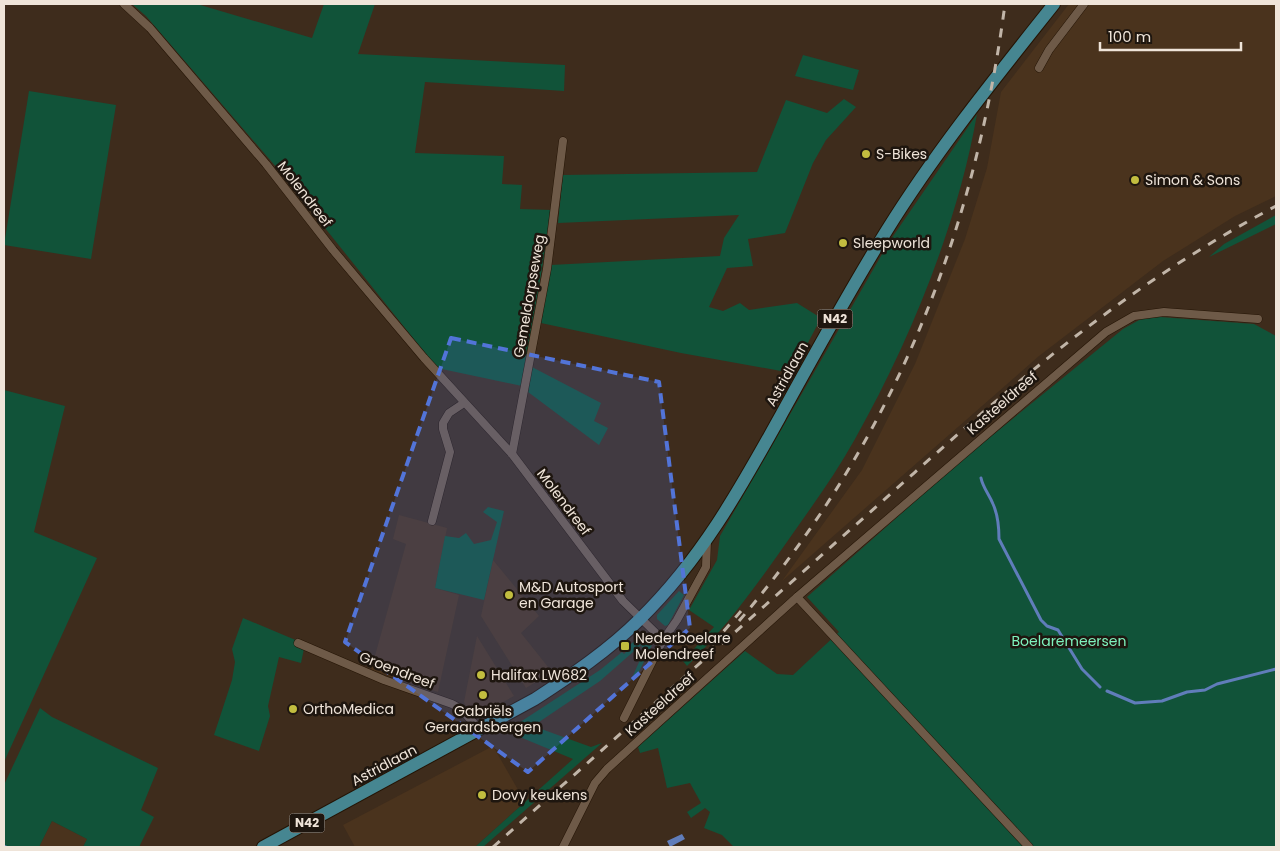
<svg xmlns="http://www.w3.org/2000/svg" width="1280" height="851" viewBox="0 0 1280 851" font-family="Poppins,sans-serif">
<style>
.built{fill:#4a331d}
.green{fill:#115339}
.water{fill:#607dba}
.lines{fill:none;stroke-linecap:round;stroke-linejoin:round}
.stream{stroke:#607dba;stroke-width:3}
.minor-casing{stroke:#241405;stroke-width:9}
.primary-casing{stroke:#241405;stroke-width:14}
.minor{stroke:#6e5a48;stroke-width:8}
.primary{stroke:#468691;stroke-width:12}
.rail{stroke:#c1b5a8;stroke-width:3;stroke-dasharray:9 9;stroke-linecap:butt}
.marked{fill:#5274d8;fill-opacity:0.2;stroke:#5274d8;stroke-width:4;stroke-dasharray:10 6;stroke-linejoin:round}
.poi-dot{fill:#c2bd3f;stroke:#1e160f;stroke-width:2}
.labels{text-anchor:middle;stroke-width:5;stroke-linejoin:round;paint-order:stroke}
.shield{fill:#1e160f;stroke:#b0a69c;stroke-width:1}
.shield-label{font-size:12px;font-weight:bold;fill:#efe4d9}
.poi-label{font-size:14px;fill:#efe4d9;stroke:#1e160f;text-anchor:start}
.street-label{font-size:14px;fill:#efe4d9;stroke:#1e160f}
.park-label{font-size:14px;fill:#7ff3be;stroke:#1e160f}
</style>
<rect width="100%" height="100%" fill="#3e2c1c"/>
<g class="built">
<path d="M1069,4H1276V196L1235,216L1163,261L1039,356L782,581L862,470L915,364L965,239L987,168L1001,92Z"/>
<path d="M399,515L447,528L435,588L459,595L438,692L371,670L406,544L393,539Z"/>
<path d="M493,560L539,616L521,633L552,672L526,688L481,616Z"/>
<path d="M477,636L514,696L473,719L464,702Z"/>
<path d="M493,746L525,802L475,847H355L343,825Z"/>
<path d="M52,821L87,839L83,847H39Z"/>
</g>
<g class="green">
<path d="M132,4H197L312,38L324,4H375L358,54L565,65L564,91L425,82L415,153L504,156L502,184L522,185L520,209L552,210L522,386L437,368L277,168L146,16Z"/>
<path d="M803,55L859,70L853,90L795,76Z"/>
<path d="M29,91L116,105L91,259L4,245Z"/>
<path d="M844,99L856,107L826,140L813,163L785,233L748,239L753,266L727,268L709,307L723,311L740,303L749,310L797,303L821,318L792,373L681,353L541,323L551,265L720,256L724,238L739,215L558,223L563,175L757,172L786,100L827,113Z"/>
<path d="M977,114C958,224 910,341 855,439C834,477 807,513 782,549C753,590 723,631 687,666L683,661L714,627L689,610L717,560L720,536L889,242Z"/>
<path d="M1276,215V224L1209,257L1224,244Z"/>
<path d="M1160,317L1254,324L1276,336V847H734L722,835L704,828L710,812L705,808L691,818L687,812L701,803L690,783L667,788L658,748L640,753L638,747L745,651L777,674L793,675L839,632L807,597L962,460L1123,329L1141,319Z"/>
<path d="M532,367L601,403L594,421L608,428L599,445L528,392Z"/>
<path d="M4,390L65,406L34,532L97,558L4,762Z"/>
<path d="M488,507L504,511L484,600L435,588L445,536L459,538L466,533L474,544L491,540L497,522L483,512Z"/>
<path d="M679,591L684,595L668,625L665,626L657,619V615Z"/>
<path d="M243,618L305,644L301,663L279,657L268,706L270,716L259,751L214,735L232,680L235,662L232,649Z"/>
<path d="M642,635L650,640L652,645L636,678L631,680L644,651L641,645L600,681L533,726L591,747L602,743L483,847H475L573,759L515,735L511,728L600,670L622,652L624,654L628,650L626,648Z"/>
<path d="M40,708L52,717L158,768L141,810L154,817L139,847H83L87,839L52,821L39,847H4V785Z"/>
</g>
<path class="water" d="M682,834L685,839L670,847L667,841Z"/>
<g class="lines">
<g class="stream">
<path d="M981,478C983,488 989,494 993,504C998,515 999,527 999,539L1041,620L1047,626L1058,630L1082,669L1100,687"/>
<path d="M1107,691L1135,703L1162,701L1187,692L1205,690L1217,684L1276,669"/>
<path d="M4,846L6,847"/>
</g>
<defs>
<g id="minor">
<path d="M124,4L150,28L266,164L333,250L424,358L512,454L623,601L663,640"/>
<path d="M1039,68L1049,50L1084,4"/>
<path d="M512,454L547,269L563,141"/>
<path d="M432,521L450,452L443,429V423L449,413L464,403"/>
<path d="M797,597L1029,847"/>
<path d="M298,643L384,680L452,704L461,709L480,730"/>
<path d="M624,718L663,640L677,620L706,567L707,541"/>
<path d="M563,847L595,783L607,769L797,597L1106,332L1134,316L1164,312L1258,319"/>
</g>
<path id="primary" d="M263,847L535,699C572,675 609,650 640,619C701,559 739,491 780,417C814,355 849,291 887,230C936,151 996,77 1054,4"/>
</defs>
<use href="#minor" class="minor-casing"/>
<use href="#primary" class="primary-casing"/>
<use href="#minor" class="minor"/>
<use href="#primary" class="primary"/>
<g class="rail">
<path d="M739,621C893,441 974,237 1005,4"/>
<path d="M712,645L741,611"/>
<path d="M493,847C612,741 732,635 851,529C934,456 1015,380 1104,315C1159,274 1216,238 1276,206"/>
</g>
</g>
<path class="marked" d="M451,338L659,382L690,628L528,772L345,642Z"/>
<g class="poi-dot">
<circle cx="866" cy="154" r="5"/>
<circle cx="1135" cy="180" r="5"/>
<circle cx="843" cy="243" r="5"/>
<circle cx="509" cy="595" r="5"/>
<rect x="620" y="641" width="10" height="10" rx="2.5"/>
<circle cx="481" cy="675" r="5"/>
<circle cx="483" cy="695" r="5"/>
<circle cx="293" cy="709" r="5"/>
<circle cx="482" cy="795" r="5"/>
</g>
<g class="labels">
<g class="shield">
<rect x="817.5" y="309.5" width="35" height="19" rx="4"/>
<rect x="289.5" y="813.5" width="35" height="19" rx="4"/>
</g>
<g class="shield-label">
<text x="835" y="323">N42</text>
<text x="307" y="827">N42</text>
</g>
<g class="poi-label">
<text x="876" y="159">S-Bikes</text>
<text x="1145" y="185">Simon &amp; Sons</text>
<text x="853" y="248">Sleepworld</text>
<text x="519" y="592">M&amp;D Autosport<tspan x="519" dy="16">en Garage</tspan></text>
<text x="635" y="643">Nederboelare<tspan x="635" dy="16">Molendreef</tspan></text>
<text x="491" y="680">Halifax LW682</text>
<text x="303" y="714">OrthoMedica</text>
<text x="483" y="716" text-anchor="middle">Gabriëls<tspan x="483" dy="16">Geraardsbergen</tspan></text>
<text x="492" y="800">Dovy keukens</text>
</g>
<g class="street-label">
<text transform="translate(305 194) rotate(52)" y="5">Molendreef</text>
<text transform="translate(529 296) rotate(-80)" y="5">Gemeldorpseweg</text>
<text transform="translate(787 374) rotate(-61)" y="5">Astridlaan</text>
<text transform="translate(1002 403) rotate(-41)" y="5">Kasteeldreef</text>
<text transform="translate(564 502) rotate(53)" y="5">Molendreef</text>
<text transform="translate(397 670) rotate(21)" y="5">Groendreef</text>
<text transform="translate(660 704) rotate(-42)" y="5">Kasteeldreef</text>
<text transform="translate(384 765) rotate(-28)" y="5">Astridlaan</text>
</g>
<g class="park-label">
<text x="1069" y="646">Boelaremeersen</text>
</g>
</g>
<rect width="1280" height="851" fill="none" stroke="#efe4d9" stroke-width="10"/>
<path d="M1100 42v8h141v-8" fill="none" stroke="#efe4d9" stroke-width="2.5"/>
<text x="1108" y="42" font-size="15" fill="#efe4d9" stroke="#1e160f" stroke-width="4" paint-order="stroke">100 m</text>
</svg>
